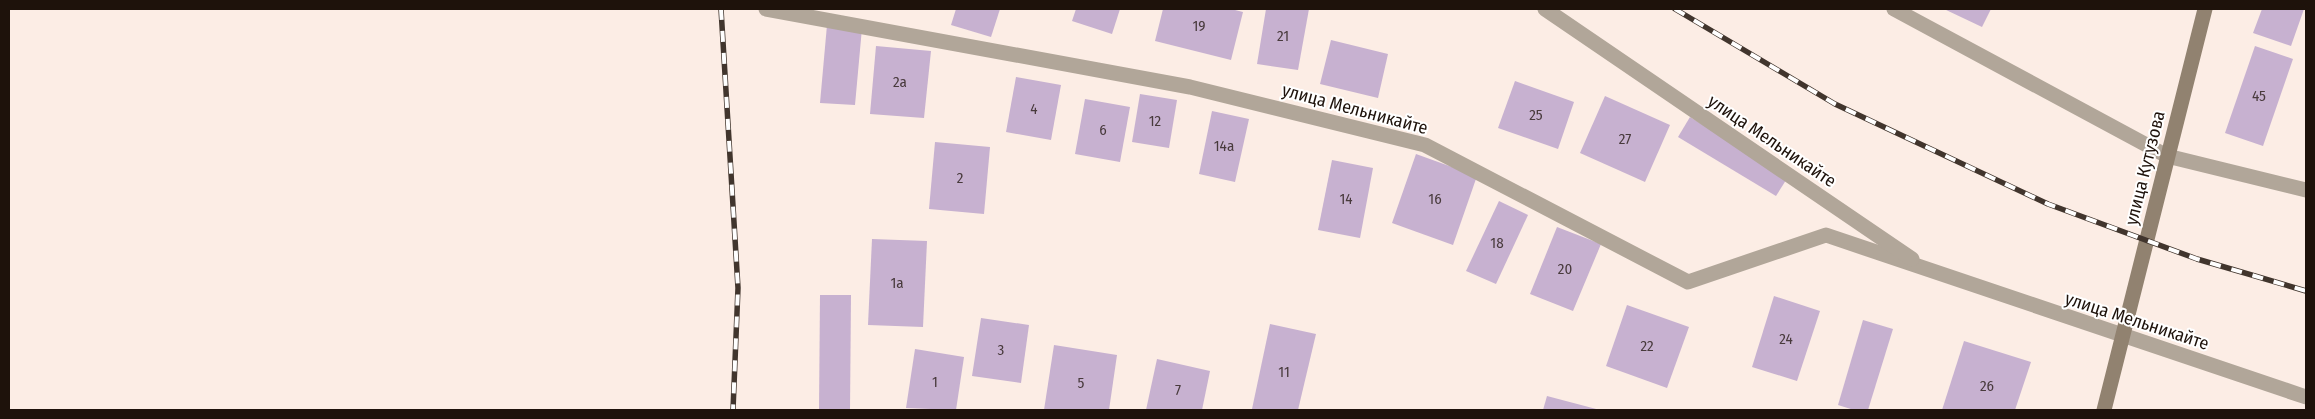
<svg xmlns="http://www.w3.org/2000/svg" width="2315" height="419" viewBox="0 0 2315 419" font-family="'Fira Sans Condensed',sans-serif">
<style>
.building{fill:#c7b1d0}
.lines{fill:none;stroke-linecap:round;stroke-linejoin:round}
.street{stroke:#b1a699;stroke-width:15}
.secondary{stroke:#918270;stroke-width:15}
.rail-casing{stroke:#41352d;stroke-width:5.5}
.rail{stroke:#fff;stroke-width:4;stroke-dasharray:11;stroke-linecap:butt}
.labels{text-anchor:middle;stroke-width:4;stroke-linejoin:round;paint-order:stroke}
.number-label{font-size:15px;fill:#483a3c}
.street-label{font-size:18px;fill:#1e120b;stroke:#fff}
</style>
<rect width="100%" height="100%" fill="#fcede5"/>
<g class="building">
<path d="M956,9H1000L991,37L951,25Z"/>
<path d="M1076,9H1120L1112,34L1072,21Z"/>
<path d="M1163,9H1231L1243,12L1231,60L1155,41Z"/>
<path d="M1266,9H1309L1298,70L1257,64Z"/>
<path d="M1944,9H1991L1982,27Z"/>
<path d="M2262,9H2304L2291,46L2253,33Z"/>
<path d="M827,25L862,28L855,105L820,103Z"/>
<path d="M1331,40L1388,54L1378,98L1320,84Z"/>
<path d="M876,46L931,51L924,118L870,114Z"/>
<path d="M2255,46L2293,59L2263,146L2225,133Z"/>
<path d="M1016,77L1061,85L1051,140L1006,132Z"/>
<path d="M1515,81L1574,102L1558,149L1498,128Z"/>
<path d="M1140,94L1177,100L1169,148L1132,142Z"/>
<path d="M1605,96L1670,125L1645,182L1580,153Z"/>
<path d="M1085,99L1130,107L1120,162L1075,154Z"/>
<path d="M1212,111L1249,119L1235,182L1199,174Z"/>
<path d="M1690,117L1788,177L1776,196L1678,137Z"/>
<path d="M935,142L990,147L984,214L929,209Z"/>
<path d="M1416,154L1477,176L1453,245L1392,223Z"/>
<path d="M1332,160L1373,168L1360,238L1318,230Z"/>
<path d="M1499,201L1528,215L1496,284L1466,271Z"/>
<path d="M1557,227L1601,244L1573,311L1530,294Z"/>
<path d="M872,239L927,241L923,327L868,325Z"/>
<path d="M820,295H851L850,410H819Z"/>
<path d="M1774,296L1820,311L1797,381L1752,367Z"/>
<path d="M1627,305L1689,327L1667,388L1606,366Z"/>
<path d="M981,318L1029,325L1021,383L972,376Z"/>
<path d="M1863,320L1893,329L1868,410H1854L1838,405Z"/>
<path d="M1270,324L1316,334L1298,410L1252,409Z"/>
<path d="M1964,341L2031,362L2015,410H1942Z"/>
<path d="M1054,345L1117,355L1109,410H1044Z"/>
<path d="M915,349L964,357L956,410L906,408Z"/>
<path d="M1157,359L1210,371L1202,410H1146Z"/>
<path d="M1547,396L1600,410H1543Z"/>
</g>
<g class="lines">
<g class="street">
<path d="M766,9L1190,87L1425,145L1688,282L1826,235L2306,397"/>
<path d="M1545,9L1912,259"/>
<path d="M1894,9L2167,156L2306,190"/>
</g>
<path class="secondary" d="M2104,410L2205,9"/>
<defs>
<g id="rail">
<path d="M721,9L738,288L733,410"/>
<path d="M1675,9L1835,104L2048,204L2197,259L2306,291"/>
</g>
</defs>
<use href="#rail" class="rail-casing"/>
<use href="#rail" class="rail"/>
</g>
<g class="labels">
<g class="number-label">
<text x="1199" y="31">19</text>
<text x="1283" y="41">21</text>
<text x="900" y="87">2а</text>
<text x="2259" y="101">45</text>
<text x="1034" y="114">4</text>
<text x="1536" y="120">25</text>
<text x="1155" y="126">12</text>
<text x="1103" y="135">6</text>
<text x="1625" y="144">27</text>
<text x="1224" y="151">14а</text>
<text x="960" y="183">2</text>
<text x="1346" y="204">14</text>
<text x="1435" y="204">16</text>
<text x="1497" y="248">18</text>
<text x="1565" y="274">20</text>
<text x="897" y="288">1а</text>
<text x="1786" y="344">24</text>
<text x="1647" y="351">22</text>
<text x="1001" y="355">3</text>
<text x="1284" y="377">11</text>
<text x="935" y="387">1</text>
<text x="1081" y="388">5</text>
<text x="1987" y="391">26</text>
<text x="1178" y="395">7</text>
</g>
<g class="street-label">
<text transform="translate(1355 109) rotate(15)" y="6">улица Мельникайте</text>
<text transform="translate(1772 141) rotate(34)" y="6">улица Мельникайте</text>
<text transform="translate(2145 168) rotate(-76)" y="6">улица Кутузова</text>
<text transform="translate(2137 321) rotate(18)" y="6">улица Мельникайте</text>
</g>
</g>
<rect width="2315" height="419" fill="none" stroke="#1e120b" stroke-width="20"/>
</svg>
